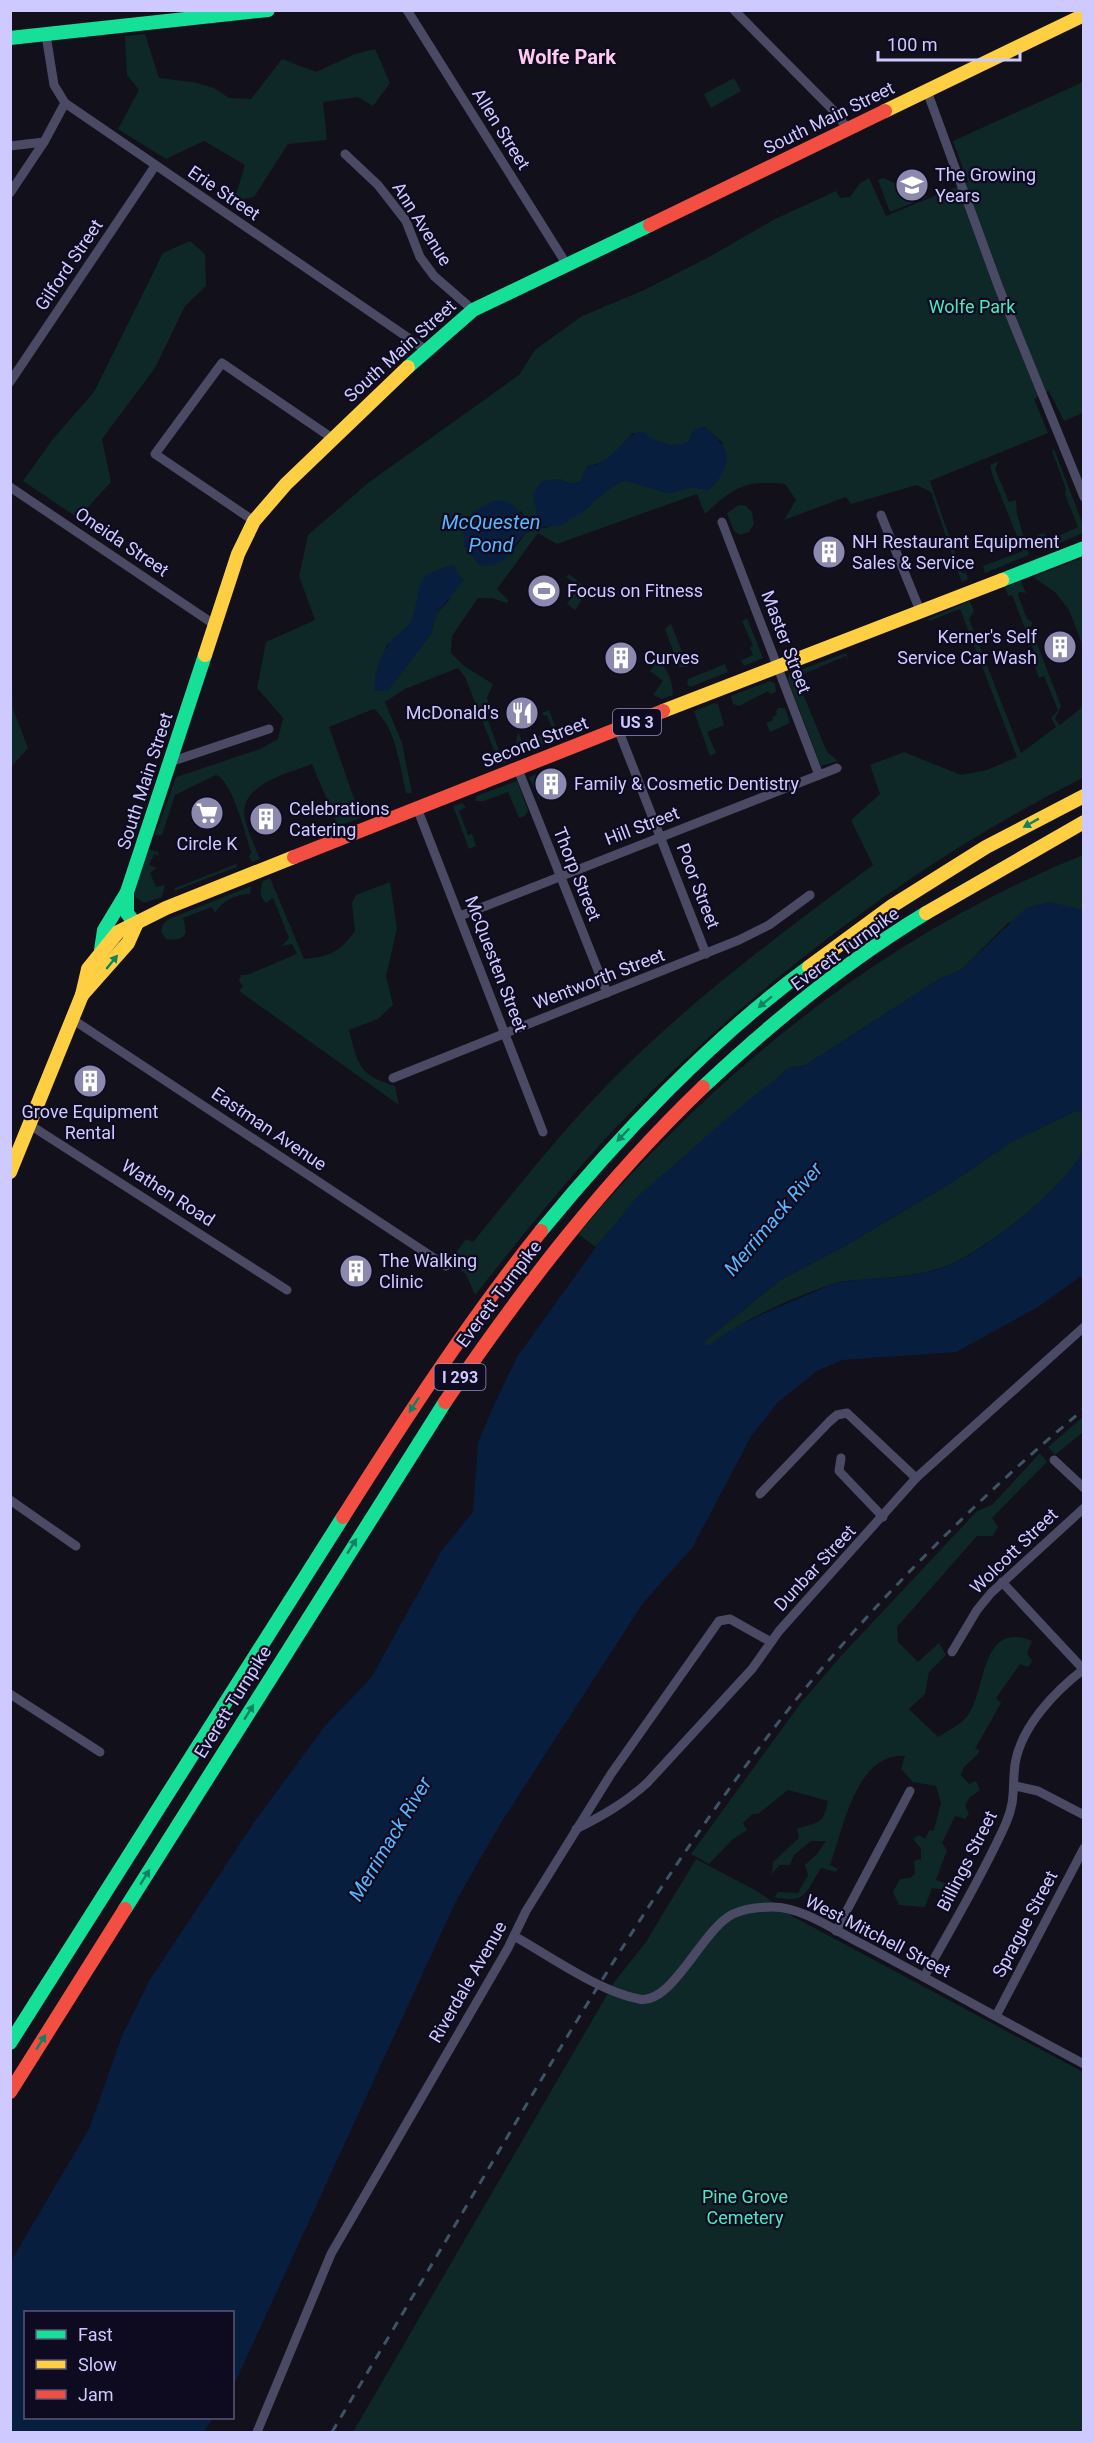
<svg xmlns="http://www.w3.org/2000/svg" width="1094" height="2443" viewBox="0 0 1094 2443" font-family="Roboto,sans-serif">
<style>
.green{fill:#0e2727;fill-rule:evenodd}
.water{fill:#081e3f}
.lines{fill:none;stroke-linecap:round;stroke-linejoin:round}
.street{stroke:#4a4a64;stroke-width:9}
.fast{stroke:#16e098;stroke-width:14}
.slow{stroke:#ffcf43;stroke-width:14}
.jam{stroke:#f24e42;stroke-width:14}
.rail{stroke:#3d5465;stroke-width:3;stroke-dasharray:9 8;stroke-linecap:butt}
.oneway{fill:#128062}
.labels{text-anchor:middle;stroke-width:4.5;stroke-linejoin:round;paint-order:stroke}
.shield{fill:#0e0b20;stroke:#9491bc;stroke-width:1.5}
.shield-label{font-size:16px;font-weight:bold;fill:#cecaff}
.street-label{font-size:18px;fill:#cecaff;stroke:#0e0b20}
.poi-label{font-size:18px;fill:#cecaff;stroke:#0e0b20;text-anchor:start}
.park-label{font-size:18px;fill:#4ce9bd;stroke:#0e0b20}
.neighbourhood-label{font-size:20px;font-weight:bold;fill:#fce;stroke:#0e0b20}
.water-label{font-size:20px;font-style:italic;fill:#58b7ff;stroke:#0e0b20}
</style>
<rect width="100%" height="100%" fill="#12101b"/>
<g class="green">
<path d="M145,34L159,78L193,82L214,88L229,98L251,99L282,59L316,72L355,54L375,49L390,83L373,106L358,97L323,102L327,140L288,144L254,197L234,201L245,165L204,141L166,159L118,129L139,90L127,75L125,36Z"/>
<path d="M734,78L741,91L711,108L704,94Z"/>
<path d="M1083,82V413L1064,421L1049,391L1034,399L1048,433L930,481L962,573H966L968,579L962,582L959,575L931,492L917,485L851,504L846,497L784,520L796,500L785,484C745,480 734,487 705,514L697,494L557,544L538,533L497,589L509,601L506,603L492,598H478L452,636L451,653L464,666L493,684L487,698L492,711L486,715L501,756L508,751V760L504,764L502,760L495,762V753L465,677L458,668L405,689L385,702L402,743L412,793H406C400,767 396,727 374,709L329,727L361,818L338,826L312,764C289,773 237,785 245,819C248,833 255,846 260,859L252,862L249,857L251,852C246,836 232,780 216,775L175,795L162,835H155L176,777L260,749L278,739L283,718L257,688L266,642L315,620L299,576L308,535L368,483L519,375L535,350L582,316L642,291L709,257L775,219L836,191L840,198L850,197L860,183L869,178L886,216L968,182L953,141ZM704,427L723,443L709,490L691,487L668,493L624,480L603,491L586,509L546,528L536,527L525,534L511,553L480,565L473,556L521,511L528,523L538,520L559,479L571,484L580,482L587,467L610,459L633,433L675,447L688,442L694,430ZM451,598L436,614L431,634L387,691L386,646L411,623Z"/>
<path d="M883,178L928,197L890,212L878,180Z"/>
<path d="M190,241L205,254L206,286L185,306L155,368L102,439L111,482L78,518L23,481L53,439L94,392L163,253Z"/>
<path d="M1054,449L1083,525V533L1043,550L1037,535L1044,533L1049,539L1055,534L1058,536L1078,527L1065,494L1066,489L1052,451Z"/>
<path d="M999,461L995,469L1009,502L1016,500L1017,514L1029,555L985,573L983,566L1023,551L992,474L990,465Z"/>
<path d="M739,505L746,506L752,512L754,524L749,532L740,535L734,531L727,513Z"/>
<path d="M1083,558V646L1069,610L1055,592L1033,577Z"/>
<path d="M569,574L586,588V594L575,610L567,604L579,586L566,577Z"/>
<path d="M1021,581L1026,593L1019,592L1018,595L1027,619L1032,622L1031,628L1061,706L1055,719L1060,725L1080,709L1083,703V778C914,862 757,983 625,1118C571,1174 523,1235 475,1295L466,1274L449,1262L466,1239L473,1242C517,1188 560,1133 609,1083C689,1001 782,933 873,865L851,820L880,794L870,765L904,752L961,775L987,770L1017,757L960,609L929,621L928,619L970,601L974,611L969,619L1021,753L1056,727L1051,718L1058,710L1044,676L1039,678L1033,661L1037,659L1012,595L1008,596L1005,587Z"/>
<path d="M747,618L763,658L744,666L736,650L742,660L753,655L750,647L753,646L742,621Z"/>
<path d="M671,624L688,667H679L665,629Z"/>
<path d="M11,644L13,709L28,748L11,767Z"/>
<path d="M846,653L849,662L846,656L796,677L827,752L838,761L821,766L788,680L789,674Z"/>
<path d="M658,661C668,668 673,683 673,695L662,699L653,695L663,681L650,671Z"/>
<path d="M725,664L728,672L690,687L687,684L688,679Z"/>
<path d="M770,681L775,683L776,692L770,694L768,691L739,706L733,704L731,696Z"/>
<path d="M715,703L718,704L724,725L707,732L716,753L710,756L694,711Z"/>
<path d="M779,708H785L790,723L770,732L766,723L773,720L772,717L777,715L776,711Z"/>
<path d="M549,710L557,731L572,726L577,731L520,753L516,743L518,732L522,741L553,731L547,715L544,716L542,713Z"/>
<path d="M556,767L558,772L539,780L543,790L538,792L541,803L529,777Z"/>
<path d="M517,781L528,810L525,816L519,818L508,792L484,801H476V796Z"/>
<path d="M462,803L466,807L459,811L468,835L472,834L476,846L469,849L453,806Z"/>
<path d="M148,849L158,852L159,856L154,854L149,865L157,868L150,873L156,887L165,885L162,897L144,903L135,897L134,889Z"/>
<path d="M1083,855V910L1008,923L961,970L941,978L806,1065L789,1068L638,1197L596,1247L578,1234C717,1070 883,936 1083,855Z"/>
<path d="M236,864L237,867L174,891L175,888Z"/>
<path d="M270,878L304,959C331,956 338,953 355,931L352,903L356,895L390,882L397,928L386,976L393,1005L378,1019L349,1030C358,1064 358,1075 395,1086L399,1105L239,991L243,986L239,981L241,975H247L297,954L292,944L282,946L289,938L273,898L266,903C259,895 260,891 263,881Z"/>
<path d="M251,886L250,894C235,895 223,900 215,913L212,907L183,918C189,936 185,941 166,939L161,932L163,924L169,919Z"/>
<path d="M1083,1110C1083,1122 1087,1140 1083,1151C1072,1184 977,1256 944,1267C921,1275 897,1277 872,1279C861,1280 847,1280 836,1283C794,1297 745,1318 709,1346L705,1345V1341L780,1280L843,1247L949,1184L1011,1142L1073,1112Z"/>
<path d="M1083,1417V1432L1055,1455L1048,1447Z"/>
<path d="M1040,1453L1047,1462L992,1518L998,1527L993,1536H977L897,1627L898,1642L918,1662L939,1643L946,1655L929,1672L925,1694L909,1709L938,1737C947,1731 962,1724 968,1715C987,1689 980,1620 1032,1641L1027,1653L1032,1661L1028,1667L1020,1664L996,1698L1001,1703L975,1749L979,1750L978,1754L963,1768L961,1775L969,1784L976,1781L980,1790L970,1797L965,1805L969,1814L965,1819L955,1816L942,1843L947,1850L936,1880L954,1886L948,1890L932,1888L925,1907L899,1905L893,1892L900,1879L910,1878L915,1874L914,1861L921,1859V1849L913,1839L919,1835L925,1839L929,1831L934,1830L941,1803L936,1786L913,1782L901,1769L905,1756C856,1752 843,1830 830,1865L838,1869L836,1872L821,1868C805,1893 807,1904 774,1897L778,1892L798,1893L808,1875L805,1865L817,1854L826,1841H811L794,1855L790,1865H780L772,1874L773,1862L799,1838L797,1829C817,1821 823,1827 828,1801L788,1790L758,1814H752L743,1823L747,1830L732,1840L709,1864L691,1854L800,1704L841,1656L977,1511L992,1505Z"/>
<path d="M696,1859L757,1891L792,1916L1083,2072V2432H353L615,1981L646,1942Z"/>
</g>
<g class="water">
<path d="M704,427C732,449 735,463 709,490L691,487L668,493L624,480C601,492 586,512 563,524C554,528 544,525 535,528C511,536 514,569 480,565L464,546V521C489,499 507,488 528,523L538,521L533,494L541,481L559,479L571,484L580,482L587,467C617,462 621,436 642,431C655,443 671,448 688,442L694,429Z"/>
<path d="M454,565L463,581L436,614L431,634L387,691H374C375,670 380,652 395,637C400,633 409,627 411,621C425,586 408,576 454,565Z"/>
<path d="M1049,902L1083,910V1110L1073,1112L1011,1142L949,1184L843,1247L780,1280L705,1341V1345H709C738,1323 774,1309 807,1295C818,1291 830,1284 841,1282C876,1277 912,1279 945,1267C985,1252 1064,1188 1083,1150V1278L1080,1277L1038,1307L956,1352L842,1360L817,1371L778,1402L752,1435L692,1548L643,1603L502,1821L456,1901L233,2387L232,2312H26V2418H213L204,2432H11V2261L89,2129L122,2036L149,1981L255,1821L325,1726L371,1678L442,1550L473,1512L478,1442L495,1403L517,1357L599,1243L637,1197L732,1114L789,1068L806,1065L941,978L961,970L1026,908Z"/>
</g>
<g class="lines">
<g class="street">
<path d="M407,10L567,265"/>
<path d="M734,10L833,110L848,129"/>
<path d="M46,35L54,85L65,103L426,350"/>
<path d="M927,91L999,288L1084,497"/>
<path d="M10,146L44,142"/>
<path d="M345,154L378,185L406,221L420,257L434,276L473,310"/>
<path d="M10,193L44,142L65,103"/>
<path d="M10,382L155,166"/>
<path d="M10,487L215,625"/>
<path d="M881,515L921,613"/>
<path d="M254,521L155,454L222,363L332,438"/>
<path d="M722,522L819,775"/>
<path d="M618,729L706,954"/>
<path d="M170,762L269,729"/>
<path d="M517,767L607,993"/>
<path d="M417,808L543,1132"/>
<path d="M460,916L837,768"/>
<path d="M72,1019L446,1266"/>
<path d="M393,1078L739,940L769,925L810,895"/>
<path d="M30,1125L287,1290"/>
<path d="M841,1458L839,1471L883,1517"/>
<path d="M1054,1460L1084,1488"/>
<path d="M760,1494L829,1422L837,1415L847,1413L916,1478"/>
<path d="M10,1500L76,1546"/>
<path d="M1002,1582L1084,1670"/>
<path d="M952,1652L977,1610L991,1593L1084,1508"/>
<path d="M10,1694L100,1752"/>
<path d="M1015,1786L1038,1791L1084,1815"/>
<path d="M576,1829C602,1816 625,1803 647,1783L752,1669L779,1631L916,1478L1084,1327"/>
<path d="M836,1931L910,1791"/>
<path d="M514,1936C550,1956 598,1991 639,1999C672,2006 702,1929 733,1914C744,1909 760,1907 773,1907C803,1907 837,1932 864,1945C938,1984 1010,2025 1084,2064"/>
<path d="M924,1977C952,1926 983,1875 1006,1823C1016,1800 1012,1787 1015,1764C1021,1727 1054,1692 1084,1669"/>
<path d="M996,2016L1084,1848"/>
<path d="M257,2432L331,2254L508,1948L526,1911L611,1774L719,1621L730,1619L771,1642"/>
</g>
<g class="fast">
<path d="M10,38L268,10"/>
<path d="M408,367L473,310L650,225"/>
<path d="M1002,580L1084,548"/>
<path d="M136,925L127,913V892L205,655"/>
<path d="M101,950L104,930L127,892"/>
<path d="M703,1087C772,1022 845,962 926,913"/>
<path d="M541,1231C617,1138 712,1038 809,967"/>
<path d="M125,1909L445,1402"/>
<path d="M10,2043L343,1517"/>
</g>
<g class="slow">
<path d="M885,111L1084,15"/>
<path d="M205,655L238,554L254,521L286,484L408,367"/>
<path d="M663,711L1002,580"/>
<path d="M926,913L1084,822"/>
<path d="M809,967L892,906L986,847L1084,796"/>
<path d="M82,995L128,943L136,925"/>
<path d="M10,1172L82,995L88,969L118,932L166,908L294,857"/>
</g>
<g class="jam">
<path d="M650,225L885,111"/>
<path d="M294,857L663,711"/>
<path d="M445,1402C522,1289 604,1182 703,1087"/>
<path d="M343,1517C405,1419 468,1322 541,1231"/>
<path d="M10,2092L125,1909"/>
</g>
<path class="rail" d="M332,2432C391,2333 450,2234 509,2134C597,1985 688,1837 795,1701C877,1599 983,1493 1084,1409"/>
</g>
<defs><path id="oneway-solid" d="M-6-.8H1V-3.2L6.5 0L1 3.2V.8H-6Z" transform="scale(1.5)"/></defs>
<g class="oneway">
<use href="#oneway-solid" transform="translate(1031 823) rotate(151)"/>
<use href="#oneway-solid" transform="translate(112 962) rotate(-51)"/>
<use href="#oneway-solid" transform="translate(765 1002) rotate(141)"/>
<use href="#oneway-solid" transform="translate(623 1135) rotate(134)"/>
<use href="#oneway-solid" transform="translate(414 1405) rotate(123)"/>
<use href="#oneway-solid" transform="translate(352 1546) rotate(-58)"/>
<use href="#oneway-solid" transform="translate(249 1712) rotate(-58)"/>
<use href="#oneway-solid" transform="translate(145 1877) rotate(-58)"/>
<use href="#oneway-solid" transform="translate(41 2042) rotate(-58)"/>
</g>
<defs>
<symbol id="school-disc" viewBox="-11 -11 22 22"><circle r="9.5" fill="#8c89af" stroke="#0e0b20"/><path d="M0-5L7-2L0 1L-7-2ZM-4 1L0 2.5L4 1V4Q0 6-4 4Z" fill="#fff"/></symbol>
<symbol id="building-disc" viewBox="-11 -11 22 22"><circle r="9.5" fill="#8c89af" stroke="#0e0b20"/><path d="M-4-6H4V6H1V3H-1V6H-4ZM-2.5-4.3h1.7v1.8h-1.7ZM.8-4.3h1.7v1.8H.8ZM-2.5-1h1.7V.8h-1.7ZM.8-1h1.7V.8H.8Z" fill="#fff"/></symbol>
<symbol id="stadium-disc" viewBox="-11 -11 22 22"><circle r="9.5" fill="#8c89af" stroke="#0e0b20"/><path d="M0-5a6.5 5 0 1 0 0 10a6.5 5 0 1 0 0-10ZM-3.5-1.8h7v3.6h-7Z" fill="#fff"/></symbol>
<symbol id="restaurant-disc" viewBox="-11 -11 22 22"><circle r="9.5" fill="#8c89af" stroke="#0e0b20"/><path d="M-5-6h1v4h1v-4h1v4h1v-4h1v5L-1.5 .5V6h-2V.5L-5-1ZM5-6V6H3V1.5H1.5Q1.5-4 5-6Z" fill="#fff"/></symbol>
<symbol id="supermarket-disc" viewBox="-11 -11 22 22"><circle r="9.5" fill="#8c89af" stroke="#0e0b20"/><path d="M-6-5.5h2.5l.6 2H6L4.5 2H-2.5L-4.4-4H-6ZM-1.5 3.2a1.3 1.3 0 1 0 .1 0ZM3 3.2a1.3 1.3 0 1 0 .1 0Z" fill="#fff"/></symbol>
</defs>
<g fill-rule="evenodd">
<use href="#school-disc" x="893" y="166" width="38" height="38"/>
<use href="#building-disc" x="810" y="533" width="38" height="38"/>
<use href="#stadium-disc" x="525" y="572" width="38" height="38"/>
<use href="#building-disc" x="1041" y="628" width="38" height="38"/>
<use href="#building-disc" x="602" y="639" width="38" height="38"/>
<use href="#restaurant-disc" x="503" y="694" width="38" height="38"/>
<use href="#building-disc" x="532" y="765" width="38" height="38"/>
<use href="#supermarket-disc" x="188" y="794" width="38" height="38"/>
<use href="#building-disc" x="247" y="800" width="38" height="38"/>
<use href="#building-disc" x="71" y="1062" width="38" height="38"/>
<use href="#building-disc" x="337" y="1252" width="38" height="38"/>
</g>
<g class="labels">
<g class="shield">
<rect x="613" y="709" width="48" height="26" rx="4.5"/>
<rect x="434.5" y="1364" width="51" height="26" rx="4.5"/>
</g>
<g class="shield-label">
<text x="637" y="728">US 3</text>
<text x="460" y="1383">I 293</text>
</g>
<g class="street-label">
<text transform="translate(829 118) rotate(-26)" y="6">South Main Street</text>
<text transform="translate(501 129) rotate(58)" y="6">Allen Street</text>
<text transform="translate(224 193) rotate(34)" y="6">Erie Street</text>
<text transform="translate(422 224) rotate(58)" y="6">Ann Avenue</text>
<text transform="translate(69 265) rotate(-56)" y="6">Gilford Street</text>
<text transform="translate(400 351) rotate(-42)" y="6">South Main Street</text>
<text transform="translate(122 542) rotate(34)" y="6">Oneida Street</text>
<text transform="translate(786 642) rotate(69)" y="6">Master Street</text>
<text transform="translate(535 742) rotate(-21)" y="6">Second Street</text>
<text transform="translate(145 781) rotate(-72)" y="6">South Main Street</text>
<text transform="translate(642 826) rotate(-21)" y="6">Hill Street</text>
<text transform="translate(577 874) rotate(68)" y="6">Thorp Street</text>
<text transform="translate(698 886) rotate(69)" y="6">Poor Street</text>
<text transform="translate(845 949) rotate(-36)" y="6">Everett Turnpike</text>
<text transform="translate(496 964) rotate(69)" y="6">McQuesten Street</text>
<text transform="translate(599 979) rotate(-21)" y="6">Wentworth Street</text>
<text transform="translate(269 1129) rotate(34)" y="6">Eastman Avenue</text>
<text transform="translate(168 1193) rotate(33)" y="6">Wathen Road</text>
<text transform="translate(499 1294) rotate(-53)" y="6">Everett Turnpike</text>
<text transform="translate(1014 1551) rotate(-44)" y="6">Wolcott Street</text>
<text transform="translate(815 1568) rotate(-47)" y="6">Dunbar Street</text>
<text transform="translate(233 1702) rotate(-58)" y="6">Everett Turnpike</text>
<text transform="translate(967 1861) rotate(-63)" y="6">Billings Street</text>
<text transform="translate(1025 1924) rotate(-62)" y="6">Sprague Street</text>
<text transform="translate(878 1936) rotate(27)" y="6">West Mitchell Street</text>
<text transform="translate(468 1982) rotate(-60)" y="6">Riverdale Avenue</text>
</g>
<g class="poi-label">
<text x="935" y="181">The Growing<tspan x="935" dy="21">Years</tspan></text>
<text x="852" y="548">NH Restaurant Equipment<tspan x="852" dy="21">Sales &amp; Service</tspan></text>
<text x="567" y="597">Focus on Fitness</text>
<text x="1037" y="643" text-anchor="end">Kerner's Self<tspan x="1037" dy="21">Service Car Wash</tspan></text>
<text x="644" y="664">Curves</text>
<text x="499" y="719" text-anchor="end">McDonald's</text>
<text x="574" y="790">Family &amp; Cosmetic Dentistry</text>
<text x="289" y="815">Celebrations<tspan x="289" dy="21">Catering</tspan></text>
<text x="207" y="850" text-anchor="middle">Circle K</text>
<text x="90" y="1118" text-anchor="middle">Grove Equipment<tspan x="90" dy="21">Rental</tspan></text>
<text x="379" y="1267">The Walking<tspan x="379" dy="21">Clinic</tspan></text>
</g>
<g class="park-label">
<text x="972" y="313">Wolfe Park</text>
<text x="745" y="2203">Pine Grove<tspan x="745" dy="21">Cemetery</tspan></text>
</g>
<g class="neighbourhood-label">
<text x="567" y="64">Wolfe Park</text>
</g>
<g class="water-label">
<text x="491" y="529">McQuesten<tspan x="491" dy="23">Pond</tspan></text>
<text transform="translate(773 1219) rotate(-50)" y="7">Merrimack River</text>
<text transform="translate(390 1839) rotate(-59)" y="7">Merrimack River</text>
</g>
</g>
<rect width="1094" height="2443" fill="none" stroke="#cecaff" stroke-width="24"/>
<rect x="24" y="2311" width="210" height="108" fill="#0e0b20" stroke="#5b5779" stroke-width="1.5"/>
<rect x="36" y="2330" width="30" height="9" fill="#16e098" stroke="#5b5779" stroke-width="1.5"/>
<text x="78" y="2341" font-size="18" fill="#cecaff">Fast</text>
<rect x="36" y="2360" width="30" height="9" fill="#ffcf43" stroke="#5b5779" stroke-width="1.5"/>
<text x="78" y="2371" font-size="18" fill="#cecaff">Slow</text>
<rect x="36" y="2390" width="30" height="9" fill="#f24e42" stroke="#5b5779" stroke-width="1.5"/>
<text x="78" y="2401" font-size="18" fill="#cecaff">Jam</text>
<path d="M878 51v9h142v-9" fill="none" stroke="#cecaff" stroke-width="3"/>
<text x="887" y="51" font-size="18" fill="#cecaff" stroke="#0e0b20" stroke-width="4.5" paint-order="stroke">100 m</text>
</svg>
